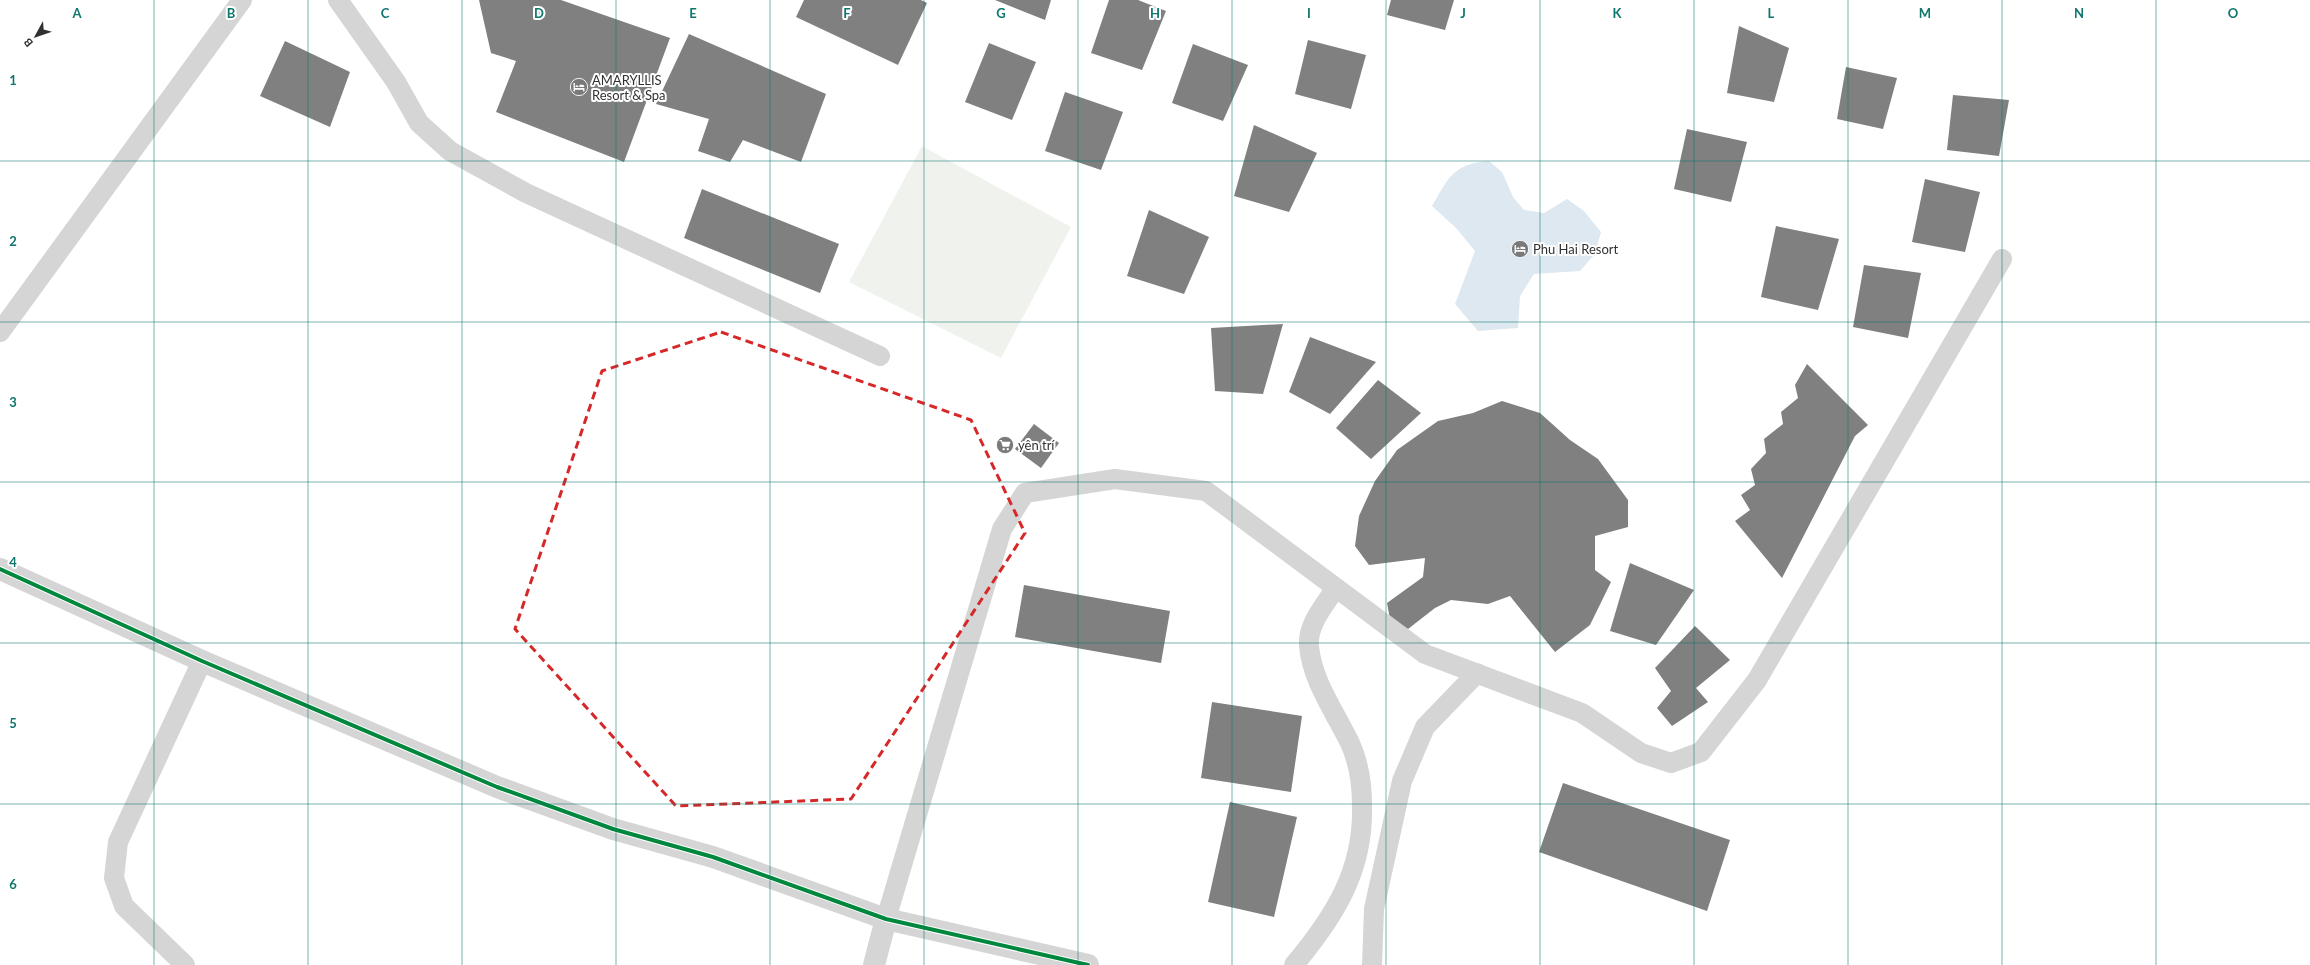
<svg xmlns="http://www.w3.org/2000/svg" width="2310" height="965" viewBox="0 0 2310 965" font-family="Lato,sans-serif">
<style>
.green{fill:#f0f3ed}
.water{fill:#dee8f0}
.building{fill:#808080}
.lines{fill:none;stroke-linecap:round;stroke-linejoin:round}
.lane{stroke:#d5d5d5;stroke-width:20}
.street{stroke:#d5d5d5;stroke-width:22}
.cycleway-casing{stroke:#fff;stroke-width:6}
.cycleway{stroke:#00873e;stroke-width:4}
.marked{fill:none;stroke:#d62828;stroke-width:3;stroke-dasharray:8 5;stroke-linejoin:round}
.grid{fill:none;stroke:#0f766e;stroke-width:1;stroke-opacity:0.55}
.labels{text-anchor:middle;stroke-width:4;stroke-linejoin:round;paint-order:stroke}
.poi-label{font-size:13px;fill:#313131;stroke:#fff;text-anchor:start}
.grid-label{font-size:13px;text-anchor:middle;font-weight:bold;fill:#0f766e;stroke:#fff;stroke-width:4;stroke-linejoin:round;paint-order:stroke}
</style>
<rect width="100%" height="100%" fill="#fff"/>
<path class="green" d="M922,146L1071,227L1001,358L849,282Z"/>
<path class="water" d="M1489,161L1502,172L1513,197L1524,210L1544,213L1567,199L1584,211L1601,232L1595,254L1580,271L1534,274L1520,296L1518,328L1478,331L1455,304L1475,251L1456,228L1432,206C1449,177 1453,164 1489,161Z"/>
<g class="building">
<path d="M479,0H561L670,38L624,162L496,112L516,61L491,53Z"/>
<path d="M804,0H921L927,3L898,65L796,17Z"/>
<path d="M995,0H1051L1045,20Z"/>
<path d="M1109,0H1138L1166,11L1142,70L1091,53Z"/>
<path d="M1391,0H1454L1445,30L1387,15Z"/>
<path d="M1739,26L1789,48L1774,102L1727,93Z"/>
<path d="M689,34L826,94L801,162L743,140L730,162L698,151L709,119L656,104Z"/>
<path d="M1308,40L1366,55L1351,109L1295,94Z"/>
<path d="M285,41L350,72L330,127L260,96Z"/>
<path d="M989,43L1036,62L1012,120L965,102Z"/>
<path d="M1193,44L1248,65L1223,121L1172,103Z"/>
<path d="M1846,67L1897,78L1883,129L1837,119Z"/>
<path d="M1065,92L1123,112L1101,170L1045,151Z"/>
<path d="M1953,95L2009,100L1999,156L1947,150Z"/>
<path d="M1254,125L1317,153L1289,212L1234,196Z"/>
<path d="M1687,129L1747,142L1731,202L1674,189Z"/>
<path d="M1925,179L1980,192L1965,252L1912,242Z"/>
<path d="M702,189L839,244L820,293L684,238Z"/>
<path d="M1149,210L1209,237L1184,294L1127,276Z"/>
<path d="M1776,226L1839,239L1818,310L1761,297Z"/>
<path d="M1864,265L1921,273L1908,338L1853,327Z"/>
<path d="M1283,324L1263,394L1215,391L1211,328Z"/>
<path d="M1310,337L1376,362L1330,414L1289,392Z"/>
<path d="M1807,364L1868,425L1855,436L1782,578L1735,521L1750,510L1741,495L1755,485L1751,469L1766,453L1764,439L1783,424L1781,412L1798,398L1795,385Z"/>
<path d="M1378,380L1421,413L1371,459L1336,428Z"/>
<path d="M1502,401L1540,413L1570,440L1598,459L1628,500V527L1595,536V570L1611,582L1590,625L1555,652L1510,596L1488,604L1451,600L1435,608L1408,629L1390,619L1387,603L1423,577L1425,558L1369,565L1355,546L1359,516L1375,481L1397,450L1438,421L1473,413Z"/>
<path d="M1034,424L1059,443L1041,468L1015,449Z"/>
<path d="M1630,563L1694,590L1656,645L1610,631Z"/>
<path d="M1024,585L1170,611L1161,663L1015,637Z"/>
<path d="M1695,626L1730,660L1696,688L1708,702L1672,726L1657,708L1671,691L1655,668Z"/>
<path d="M1212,702L1302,716L1291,792L1201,778Z"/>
<path d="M1563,783L1730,840L1707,911L1539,852Z"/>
<path d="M1230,802L1297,817L1274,917L1208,902Z"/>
</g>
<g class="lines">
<g class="lane">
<path d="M338,0L396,82L419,123L450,151L526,193L880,356"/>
<path d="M0,332L242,0"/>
<path d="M886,919L1002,529L1025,493L1115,479L1206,491L1425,654L1582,713L1641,753L1671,763L1701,752L1757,680L2002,259"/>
<path d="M185,965L124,906L114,878L118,842L202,661"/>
<path d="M1294,965C1334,917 1364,871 1362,805C1362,784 1359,763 1350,743C1335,712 1312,681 1309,646C1307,625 1324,606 1335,589"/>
<path d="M1372,965L1374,909L1402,781L1425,727L1477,673"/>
</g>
<g class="street">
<path d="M0,569L202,661L497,787L613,829L713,857L886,919L1088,965"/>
<path d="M874,965L886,919"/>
</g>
<defs>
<path id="cycleway" d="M0,569L202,661L497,787L613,829L713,857L886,919L1088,965"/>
</defs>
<use href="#cycleway" class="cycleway-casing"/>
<use href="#cycleway" class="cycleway"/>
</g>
<path class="marked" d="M721,332L971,420L1025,533L851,799L676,806L515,629L602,371Z"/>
<path class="grid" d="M154,0V965M308,0V965M462,0V965M616,0V965M770,0V965M924,0V965M1078,0V965M1232,0V965M1386,0V965M1540,0V965M1694,0V965M1848,0V965M2002,0V965M2156,0V965M0,161H2310M0,322H2310M0,482H2310M0,643H2310M0,804H2310"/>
<defs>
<symbol id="hotel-disc" viewBox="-11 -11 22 22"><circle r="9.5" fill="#797979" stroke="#fff"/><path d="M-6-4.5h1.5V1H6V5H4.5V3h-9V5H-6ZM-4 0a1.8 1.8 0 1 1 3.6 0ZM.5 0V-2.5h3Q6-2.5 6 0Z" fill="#fff"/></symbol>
<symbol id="supermarket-disc" viewBox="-11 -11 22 22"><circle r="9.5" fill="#797979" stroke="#fff"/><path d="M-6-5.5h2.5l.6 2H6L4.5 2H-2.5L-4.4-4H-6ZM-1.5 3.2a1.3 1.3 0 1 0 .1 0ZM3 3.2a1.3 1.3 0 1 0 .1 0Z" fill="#fff"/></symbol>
</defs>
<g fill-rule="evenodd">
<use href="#hotel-disc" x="569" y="77" width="20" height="20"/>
<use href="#hotel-disc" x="1510" y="239" width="20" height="20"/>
<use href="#supermarket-disc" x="995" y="435" width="20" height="20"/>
</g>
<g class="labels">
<g class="poi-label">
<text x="592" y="85">AMARYLLIS<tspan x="592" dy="15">Resort &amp; Spa</tspan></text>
<text x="1533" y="254">Phu Hai Resort</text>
<text x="1018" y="450">yên trí</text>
</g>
</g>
<g class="grid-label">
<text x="77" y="18">A</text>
<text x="231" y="18">B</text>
<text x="385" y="18">C</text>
<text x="539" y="18">D</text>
<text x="693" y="18">E</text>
<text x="847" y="18">F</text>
<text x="1001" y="18">G</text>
<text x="1155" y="18">H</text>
<text x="1309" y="18">I</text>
<text x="1463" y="18">J</text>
<text x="1617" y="18">K</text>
<text x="1771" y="18">L</text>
<text x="1925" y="18">M</text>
<text x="2079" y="18">N</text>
<text x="2233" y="18">O</text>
<text x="13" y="85">1</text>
<text x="13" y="246">2</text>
<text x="13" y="407">3</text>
<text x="13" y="567">4</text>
<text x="13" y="728">5</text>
<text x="13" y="889">6</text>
</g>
<g transform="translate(36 36) rotate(230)" stroke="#ffffff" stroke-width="3" paint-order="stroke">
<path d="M0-3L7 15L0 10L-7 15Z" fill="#313131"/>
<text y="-6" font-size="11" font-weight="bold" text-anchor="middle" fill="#313131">B</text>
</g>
</svg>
